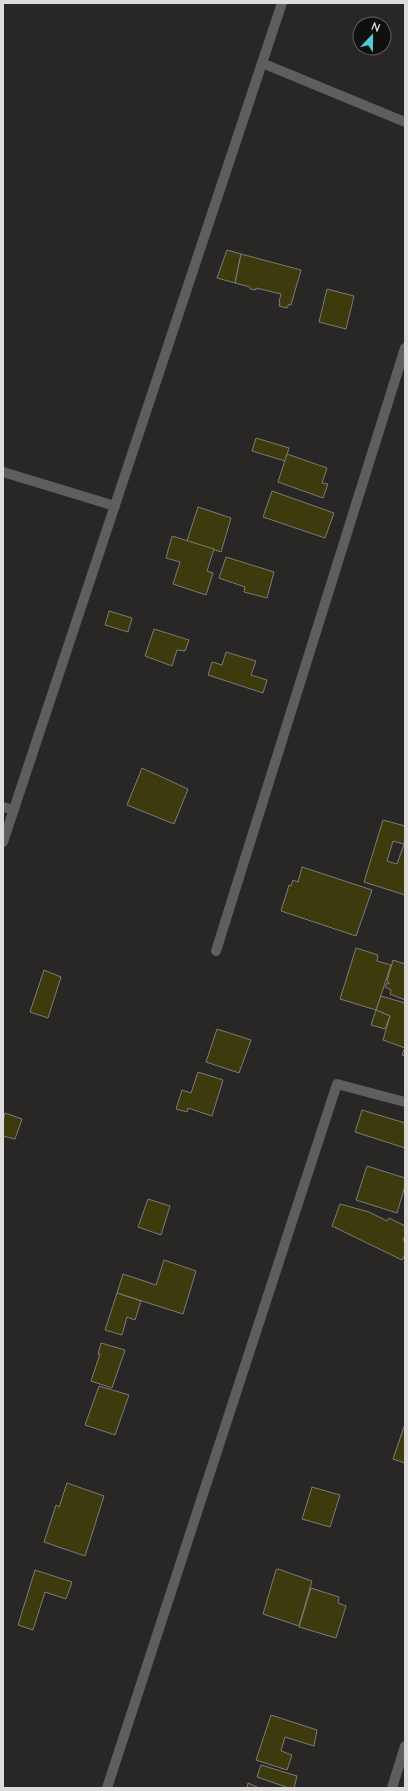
<svg xmlns="http://www.w3.org/2000/svg" width="408" height="1791" viewBox="0 0 408 1791" font-family="Mulish,sans-serif">
<style>
.building{fill:#3d3a0e;stroke:#7b7b78;fill-rule:evenodd}
.lines{fill:none;stroke-linecap:round;stroke-linejoin:round}
.minor{stroke:#5f5e5d;stroke-width:10}
</style>
<rect width="100%" height="100%" fill="#292725"/>
<g class="building">
<path d="M227,250L241,254L235,283L217,278Z"/>
<path d="M241,254L301,270L291,305L289,304L287,308L279,306L280,302H279L281,294L256,288V290L250,289V287L235,283Z"/>
<path d="M327,289L354,296L346,329L319,322Z"/>
<path d="M256,438L289,448L285,461L252,451Z"/>
<path d="M287,454L327,468L322,483L328,484L323,498L278,482Z"/>
<path d="M272,491L334,513L325,538L263,517Z"/>
<path d="M198,507L231,518L221,552L187,541Z"/>
<path d="M172,536L214,549L207,571L213,573L206,595L173,584L180,562L166,558Z"/>
<path d="M226,557L274,572L267,598L244,592L245,587L219,578Z"/>
<path d="M109,611L132,618L128,632L105,625Z"/>
<path d="M154,629L189,640L185,651L177,650L172,666L145,656Z"/>
<path d="M226,652L256,661L251,675L267,680L263,693L208,675L212,662L222,665Z"/>
<path d="M142,768L188,789L174,824L127,805Z"/>
<path d="M383,820L405,826V895L364,882ZM393,841L404,844L397,864L387,861Z"/>
<path d="M302,867L372,890L356,936L281,911L289,885L291,886L293,880L298,882Z"/>
<path d="M356,948L378,955L377,961L391,965L376,1010L340,999Z"/>
<path d="M393,960L405,964V1000L390,994L391,990L385,987L387,983L389,984V982L387,981Z"/>
<path d="M44,970L61,977L48,1018L30,1012Z"/>
<path d="M381,996L405,1003V1056L402,1055L405,1048L383,1040L390,1016L376,1010Z"/>
<path d="M376,1010L390,1016L385,1029L371,1025Z"/>
<path d="M217,1029L251,1040L239,1073L206,1062Z"/>
<path d="M198,1072L223,1080L212,1116L188,1108L187,1112L176,1109L182,1090L191,1093Z"/>
<path d="M362,1110L405,1123V1148L355,1132Z"/>
<path d="M5,1113L22,1119L15,1139L3,1136V1121Z"/>
<path d="M367,1166L405,1178V1186L397,1213L356,1200Z"/>
<path d="M148,1199L170,1206L161,1235L138,1227Z"/>
<path d="M340,1204L369,1212L387,1221L389,1218L405,1226V1236L403,1240L405,1241V1255L402,1260L332,1226Z"/>
<path d="M164,1260L196,1271L183,1314L117,1293L123,1274L156,1285Z"/>
<path d="M117,1293L141,1301L135,1320L127,1317L122,1335L105,1330Z"/>
<path d="M101,1343L125,1350L112,1388L91,1381L100,1354H98Z"/>
<path d="M99,1386L129,1395L115,1435L85,1425Z"/>
<path d="M405,1424V1463L393,1459Z"/>
<path d="M67,1483L104,1496L85,1556L44,1542L56,1505L59,1507Z"/>
<path d="M312,1487L340,1495L330,1527L302,1519Z"/>
<path d="M278,1569L312,1581L299,1626L263,1614L276,1570Z"/>
<path d="M35,1570L72,1582L66,1599L45,1592L33,1630L18,1625Z"/>
<path d="M311,1588L339,1597L338,1603L346,1606L336,1638L299,1627Z"/>
<path d="M271,1715L317,1730L314,1746L285,1737L281,1751L292,1755L287,1770L256,1760Z"/>
<path d="M261,1765L297,1776L294,1788H289L257,1777Z"/>
<path d="M248,1783L257,1787V1788H247Z"/>
</g>
<g class="lines">
<g class="minor">
<path d="M262,63L405,122"/>
<path d="M3,472L115,506"/>
<path d="M3,807L14,810"/>
<path d="M3,842L282,3"/>
<path d="M216,951L405,348"/>
<path d="M107,1788L337,1084L405,1102"/>
<path d="M392,1788L405,1746"/>
</g>
</g>
<rect width="408" height="1791" fill="none" stroke="#dddcda" stroke-width="8"/>
<g transform="translate(372 36) rotate(22)"><circle r="19" fill="#11100f" stroke="#636260"/>
<path d="M0-3L7 15L0 10L-7 15Z" fill="#52cbd7"/>
<text y="-6" font-size="11" font-weight="bold" text-anchor="middle" fill="#dddcda">N</text>
</g>
</svg>
